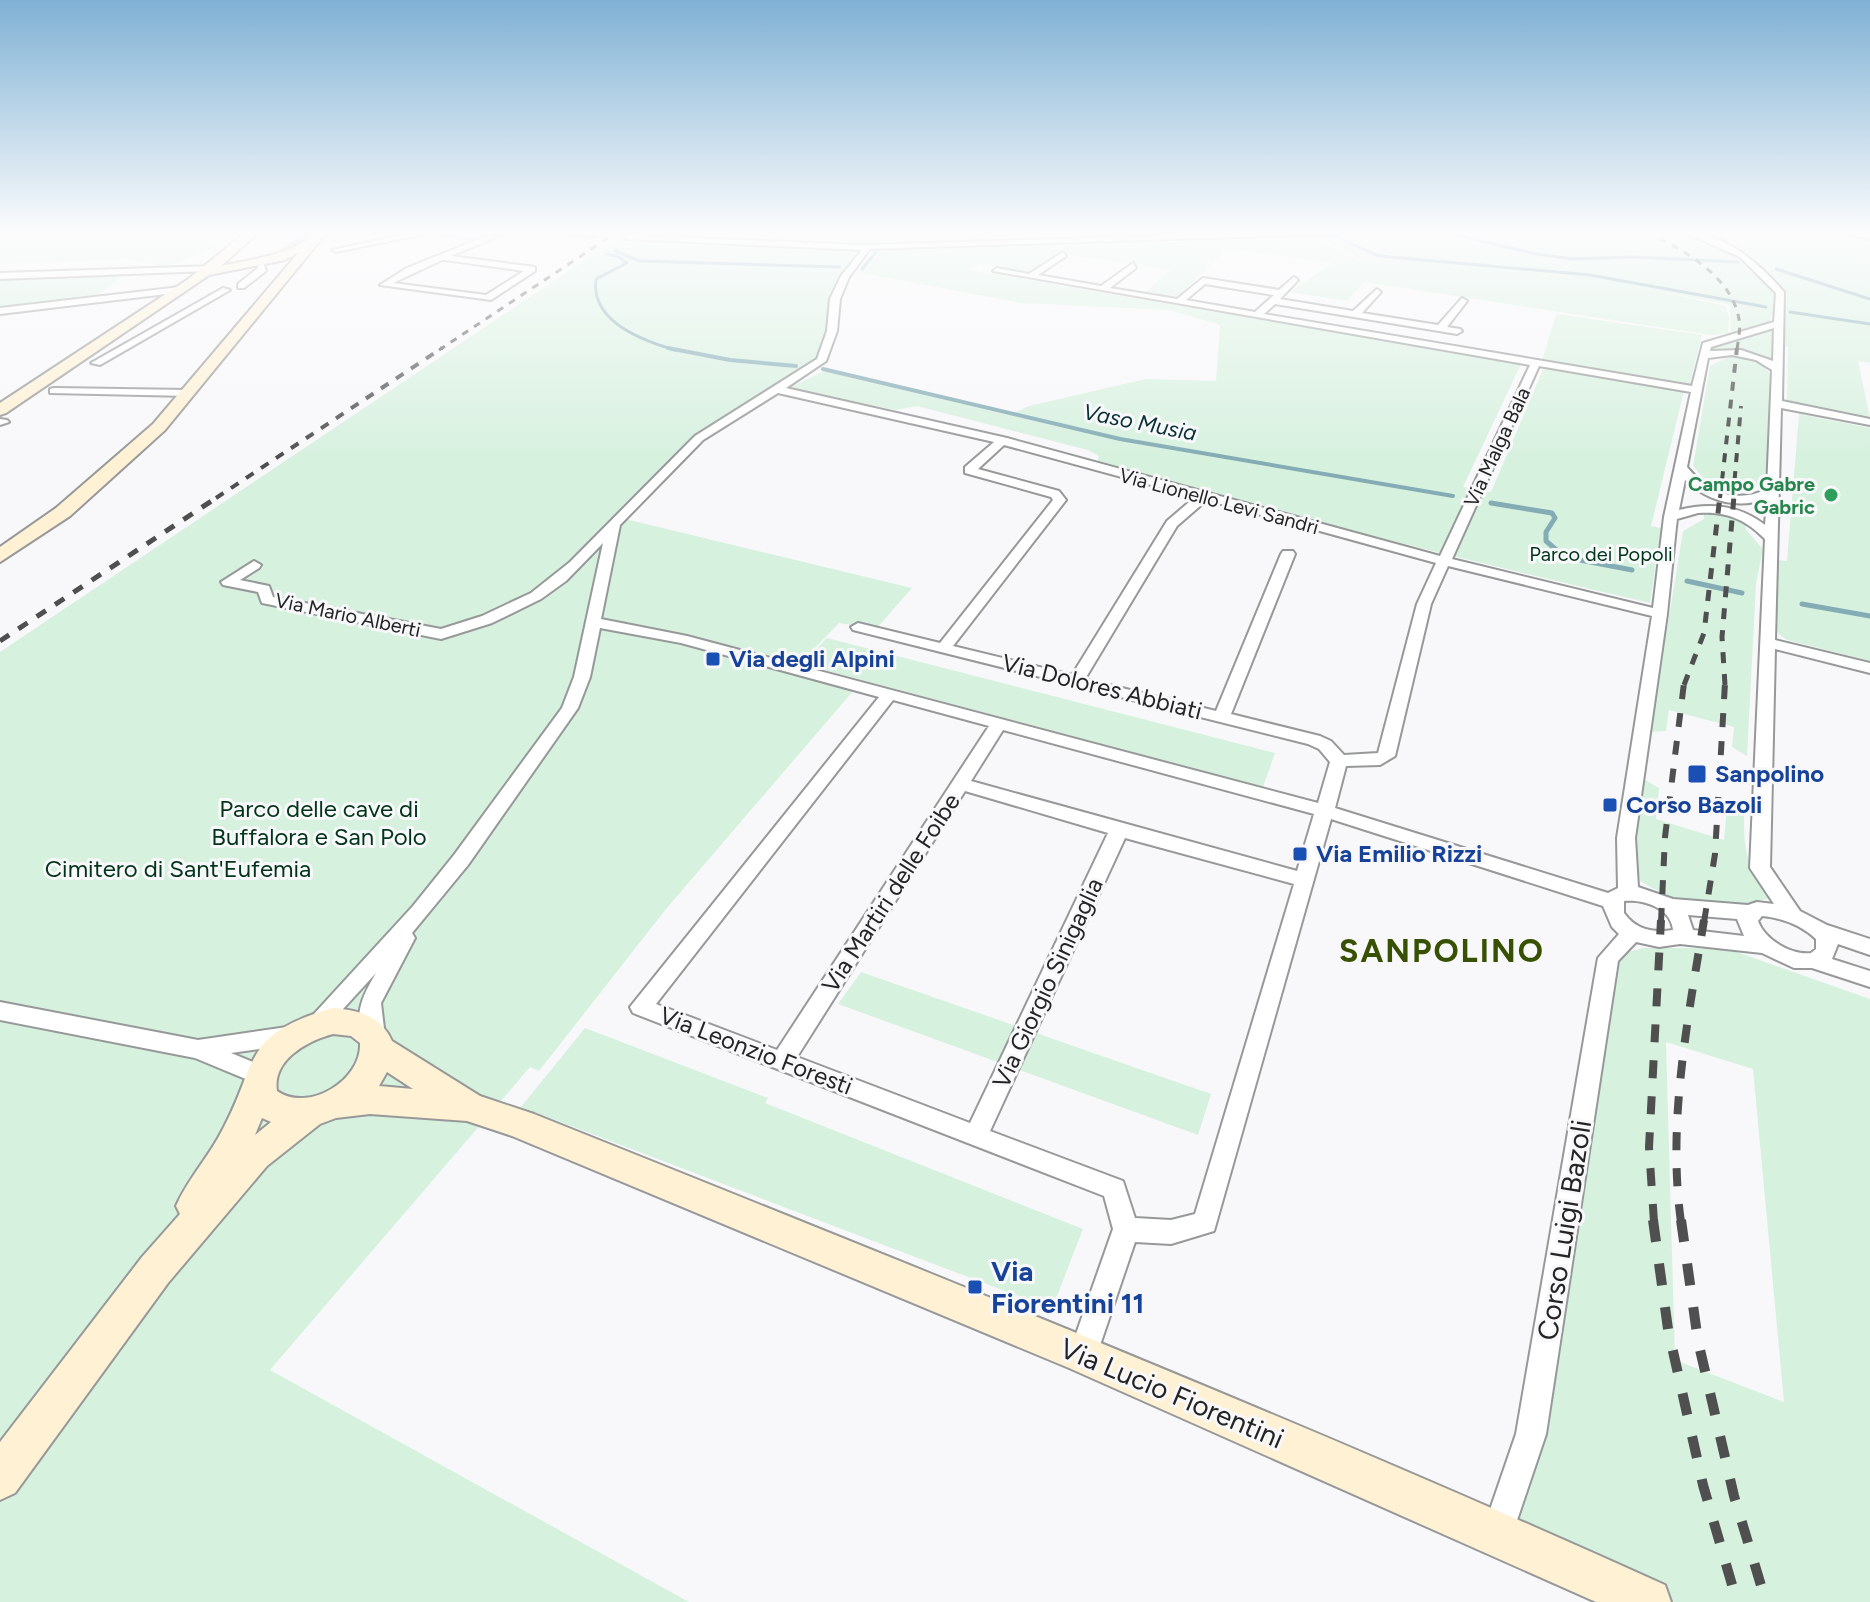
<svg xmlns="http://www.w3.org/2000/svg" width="1870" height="1602" viewBox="0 0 1870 1602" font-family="Figtree,sans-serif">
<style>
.green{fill:#d7f1df;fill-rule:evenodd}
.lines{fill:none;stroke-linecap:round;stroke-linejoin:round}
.stream-far2{stroke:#84acb5;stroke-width:3}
.stream-far1{stroke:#84acb5;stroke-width:4}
.stream{stroke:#84acb5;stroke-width:5}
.canal{fill:#84acb5;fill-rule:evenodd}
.street-casing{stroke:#979899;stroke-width:4}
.secondary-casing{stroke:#979899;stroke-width:4}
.street{fill:#fff;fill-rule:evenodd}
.secondary{fill:#fef1d4;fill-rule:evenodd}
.rail-far5{stroke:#4f4f4f;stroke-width:3;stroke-dasharray:7 7;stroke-linecap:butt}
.rail-far4{stroke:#4f4f4f;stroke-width:4;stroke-dasharray:9 9;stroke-linecap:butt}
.rail-far3{stroke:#4f4f4f;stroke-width:5;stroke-dasharray:11 11;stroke-linecap:butt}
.rail-far2{stroke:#4f4f4f;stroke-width:6;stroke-dasharray:14 14;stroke-linecap:butt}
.rail-far1{stroke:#4f4f4f;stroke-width:8;stroke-dasharray:18 18;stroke-linecap:butt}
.rail{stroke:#4f4f4f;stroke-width:10;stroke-dasharray:22 22;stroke-linecap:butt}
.leisure-dot{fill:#2e9e5b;stroke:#f8f8fa;stroke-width:3}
.transit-dot{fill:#1a4fb4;stroke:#f8f8fa;stroke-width:3}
.labels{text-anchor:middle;stroke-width:6;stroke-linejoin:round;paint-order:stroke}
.far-street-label{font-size:20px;fill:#242424;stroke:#f8f8fa}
.far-leisure-label{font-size:20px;font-weight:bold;fill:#27864d;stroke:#f8f8fa;text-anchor:end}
.far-park-label{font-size:20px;fill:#003519;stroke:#f8f8fa}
.far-water-label{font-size:22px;font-style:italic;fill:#062f36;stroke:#f8f8fa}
.transit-label{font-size:24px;font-weight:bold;fill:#164399;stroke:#f8f8fa;text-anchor:start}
.street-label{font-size:24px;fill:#242424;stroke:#f8f8fa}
.park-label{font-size:24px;fill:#003519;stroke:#f8f8fa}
.near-street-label{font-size:28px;fill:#242424;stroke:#f8f8fa}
.near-transit-label{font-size:28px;font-weight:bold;fill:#164399;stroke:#f8f8fa;text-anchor:start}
.district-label{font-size:32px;font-weight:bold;letter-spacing:2px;fill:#385002;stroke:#f8f8fa}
</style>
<rect width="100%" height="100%" fill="#f8f8fa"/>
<g class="green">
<path d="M0,232H207L186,242L217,243L211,250L165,267L128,259L0,264Z"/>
<path d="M627,232H1870V363L1858,361L1870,418L1787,402L1788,347L1784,346L1783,316L1771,314L1770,322L1765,325L1731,333L1730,305L1654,290L1725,306L1729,317L1728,333L1711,335L1364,282L1347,301L1290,292L1333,263L1239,250H1226L1176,298L1146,292L1171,270L1064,254L1035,272L979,264L970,270L1521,364L1463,487L1491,492L1544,367L1684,391L1651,526L1661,528L1650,603C1465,560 1280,515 1097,462L1099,456L1088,450L917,406L895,410L789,388L824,371L1009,415L1029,406L1146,379L1216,381L1220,326L1215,323L1169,310L1021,303L857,272L877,248L1315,238L1353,258L1371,261L1354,256L1317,235L869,245L844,274L818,361L693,437L617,517L912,588L876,629L839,623L790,674L854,690L666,909L539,1071L530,1067L270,1370L689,1602H0V652Z"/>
<path d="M126,273L92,300L0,310V278Z"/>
<path d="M1556,314L1702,335L1689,386L1542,361Z"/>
<path d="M1774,329L1773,360L1752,352L1713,349L1712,346Z"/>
<path d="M1734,354L1758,361L1772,376L1768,482L1749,491L1747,496L1726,497L1707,487V482L1693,466L1710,366Z"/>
<path d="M1799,414L1870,428V661L1787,640L1775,631L1778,560L1787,561Z"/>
<path d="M1715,511L1745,521L1746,530L1763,549L1756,584L1747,756L1732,747L1734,727L1669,710L1666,731L1650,732L1657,669L1668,623L1683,531L1704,519V513Z"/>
<path d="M827,638L1275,753L1263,787L802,664Z"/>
<path d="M1642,778L1659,788L1656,819L1724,840L1727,807L1744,806C1744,854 1744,861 1773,899C1756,899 1741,906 1723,907C1695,908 1664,895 1640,881L1633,844Z"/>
<path d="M1643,948H1699L1737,952L1870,999V1602H1601L1502,1531L1611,957ZM1666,1042L1753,1069L1784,1402L1675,1360Z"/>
<path d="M861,972L1211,1094L1198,1135L838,1004Z"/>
<path d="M585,1028L768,1098L765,1103L1083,1229L1052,1309L521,1107Z"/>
</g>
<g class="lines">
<g class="stream-far2">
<path d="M425,232L476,240"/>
<path d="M1443,232L1536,254L1572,259L1634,257L1738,262"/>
<path d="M1338,235L1413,232"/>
<path d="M1106,241L1332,235L1379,256L1590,275L1766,307"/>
<path d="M615,251L639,261L840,267"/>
<path d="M606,254L617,256L627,263L596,279C590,322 643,341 675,350"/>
<path d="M862,269L880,247H886"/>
<path d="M1776,269L1870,299"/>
<path d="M1790,312L1870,324"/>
</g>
<g class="stream-far1">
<path d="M668,348L730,360L796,366"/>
<path d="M823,369L1120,439L1453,496"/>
</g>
<g class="stream">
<path d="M1491,503L1552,513L1555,518L1546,532V541L1560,553L1580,560L1632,570"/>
<path d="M1687,581L1742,593"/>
<path d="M1802,604L1870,616"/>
</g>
<path class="canal" d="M303,232H315L289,254H281V250Z"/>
<defs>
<g id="street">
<path d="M416,232H434L336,252L332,250Z"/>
<path d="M496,232H508L451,256L535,267V271L491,300L380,285L407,268ZM442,260H445L524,271L486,295L393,283Z"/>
<path d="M559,232L596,235L592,237Z"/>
<path d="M1288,232H1383L870,249L849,277L840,299L837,331L826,361L786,388L1007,438L1440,556L1530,365L993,271L997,268L1029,274L1063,252L1066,256L1038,275L1101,286L1133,263L1136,268L1110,288L1177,299L1203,278L1279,290L1294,277L1298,280L1280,299L1353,311L1377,289L1381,292L1362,313L1438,325L1462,298L1467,301L1447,327L1460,329L1462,331L1457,334L1275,304L1264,314L1692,386L1703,343L1774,322L1776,293L1740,257L1683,232C1724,232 1759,263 1784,292L1782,401L1870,419V425L1781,408L1775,640L1870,663V673L1775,649L1770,867L1800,911L1827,925L1870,939V955L1838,944L1832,959L1870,971V987L1812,968H1794L1762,953L1680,944L1659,947L1636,942L1618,961L1546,1434L1509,1544L1498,1549L1487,1544L1482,1533L1516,1434L1598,958L1619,934L1612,927L1603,906L1331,819L1214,1231L1171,1244L1135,1242L1097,1354L1093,1364L1083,1368L1073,1364L1069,1354L1113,1229L1104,1196L633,1013L630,1007L879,697L681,643L600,628L590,677L578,708L468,865L412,933L415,938L381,1003L385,1037L382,1043L374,1046L366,1043C352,1016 362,997 376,973L322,1032L314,1035L306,1032L303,1026L413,906L454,855L562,708L574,677L603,543L566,581L541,599L492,623L441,639L262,603L258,592L223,585L221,582L254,561L261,565L259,568L240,580L269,586L273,597L441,629L482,616L531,593L570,562L695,436L817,359L827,331L830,299L841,276L862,250L626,239L623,235L863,245ZM1205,284L1274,295L1255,312L1186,300ZM1774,328L1773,361L1741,350L1710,351L1711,347ZM1732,355L1756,360L1772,370L1767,489C1737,504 1708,493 1687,467L1708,358ZM1539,366L1691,392L1664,517L1653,608L1452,559ZM778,393L994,442L965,467V473L1051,497L1053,500L940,643L858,623L851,627L853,630L1308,744L1319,749L1330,762L1318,803L687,636L601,619L620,525L703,440ZM1004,445L1195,497L1167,521L1072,675L953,646L1066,500L1059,491L978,469ZM1685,480C1709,502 1736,509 1767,499L1765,525C1739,505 1711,502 1679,510ZM1207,500L1436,563L1417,604L1378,753L1344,755L1331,741L1320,736L1231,714L1295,554L1293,551H1283L1281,554L1216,711L1085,679L1177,526ZM1698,513C1726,511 1745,519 1765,539L1750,868L1774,904L1757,902L1748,905L1673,899L1638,887L1635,838L1667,614L1676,527L1677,519ZM1448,566L1652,616L1617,838L1618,888L1608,893L1335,808L1346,766L1380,765L1395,756L1431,604ZM893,700L989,726L777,1050L656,1004ZM1003,730L1314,814L1297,871L971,781ZM965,791L1108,833L970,1123L797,1057ZM1125,838L1294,884L1195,1214L1171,1220L1135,1218L1123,1181L990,1131ZM1624,901C1644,899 1671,908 1673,930C1653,933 1636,930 1624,913ZM1688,915L1737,919L1744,936L1693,930ZM1762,916C1782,918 1801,925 1816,939V949L1811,953C1791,955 1765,940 1758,921Z"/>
<path d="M1846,232L1870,235V239L1847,234Z"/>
<path d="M257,261H263L266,271L244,288H238V284L258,268Z"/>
<path d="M212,266L209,271L0,279V273Z"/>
<path d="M180,287L183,292L0,314V308Z"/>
<path d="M223,288L230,290L100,365L91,363Z"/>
<path d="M54,388L189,390L194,393L189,396L50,393V389Z"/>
<path d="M0,419L7,420L9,422L0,425Z"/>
<path d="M0,1002L198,1040L294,1026L302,1029L305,1035L302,1041L294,1044L231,1053L268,1068L271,1075L268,1082L260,1085L195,1058L0,1020Z"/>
</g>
<g id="secondary">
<path d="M246,232H259L221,266C248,260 297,254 316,232H327L165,430L70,516L0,562V547L56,508L153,424L299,252L285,260L209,275L6,413L0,415V403L187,280Z"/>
<path d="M333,1008C359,1010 381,1016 392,1041L480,1096L534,1114C913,1266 1293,1417 1665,1585L1671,1602H1596L1069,1368L512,1136L467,1121L370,1114L336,1118L320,1124L267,1166L168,1283L15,1493L0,1500V1442L142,1257L180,1214L176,1206C187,1181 205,1161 218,1138C260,1066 237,1035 333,1008ZM333,1034L351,1036L360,1043C362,1080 309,1113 277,1091C272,1060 307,1041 333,1034ZM387,1072L413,1089L379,1086ZM262,1118L271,1122L255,1135Z"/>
</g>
</defs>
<use href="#street" class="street-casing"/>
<use href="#secondary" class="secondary-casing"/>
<use href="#street" class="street"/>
<use href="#secondary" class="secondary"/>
<g class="rail-far5">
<path d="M1647,232C1683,250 1731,275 1739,319C1741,329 1738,340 1737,350"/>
<path d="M439,350L617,232"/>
</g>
<g class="rail-far4">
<path d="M216,498L442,348"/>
<path d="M1720,498L1737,348"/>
<path d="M1733,498L1741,406"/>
</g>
<g class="rail-far3">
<path d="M0,641L219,496"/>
<path d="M1684,685L1704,633L1720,496"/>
<path d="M1725,685L1722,637L1734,496"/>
</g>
<g class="rail-far2">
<path d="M1661,922L1665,837L1684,683"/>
<path d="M1704,922L1715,854L1725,683"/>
</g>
<g class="rail-far1">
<path d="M1654,1222L1649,1147L1661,920"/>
<path d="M1681,1222C1667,1122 1688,1019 1704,920"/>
</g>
<g class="rail">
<path d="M1653,1220L1668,1329L1703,1485L1737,1602"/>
<path d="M1681,1220L1698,1341L1734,1496L1766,1602"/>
</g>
</g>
<linearGradient id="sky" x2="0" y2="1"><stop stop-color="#80b1d4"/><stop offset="0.51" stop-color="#fcfcfd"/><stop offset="1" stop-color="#fcfcfd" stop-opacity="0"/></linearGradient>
<rect width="1870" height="457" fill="url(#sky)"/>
<circle class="leisure-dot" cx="1831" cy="495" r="8"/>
<g class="transit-dot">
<rect x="705" y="651" width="16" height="16" rx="4"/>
<rect x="1687" y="764" width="20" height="20" rx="4"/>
<rect x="1602" y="797" width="16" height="16" rx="4"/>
<rect x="1292" y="846" width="16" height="16" rx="4"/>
<rect x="967" y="1279" width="16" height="16" rx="4"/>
</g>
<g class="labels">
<g class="far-street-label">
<text transform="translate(1497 447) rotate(-65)" y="7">Via Malga Bala</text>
<text transform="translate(1219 501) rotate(15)" y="7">Via Lionello Levi Sandri</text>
<text transform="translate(348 615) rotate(12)" y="7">Via Mario Alberti</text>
</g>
<g class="far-leisure-label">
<text x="1815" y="491">Campo Gabre<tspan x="1815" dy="23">Gabric</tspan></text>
</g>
<g class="far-park-label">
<text x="1601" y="561">Parco dei Popoli</text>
</g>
<g class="far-water-label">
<text transform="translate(1140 422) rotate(11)" y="8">Vaso Musia</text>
</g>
<g class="transit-label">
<text x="729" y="667">Via degli Alpini</text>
<text x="1715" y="782">Sanpolino</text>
<text x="1626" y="813">Corso Bazoli</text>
<text x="1316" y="862">Via Emilio Rizzi</text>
</g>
<g class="street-label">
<text transform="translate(1102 687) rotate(14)" y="8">Via Dolores Abbiati</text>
<text transform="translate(891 893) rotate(-57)" y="8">Via Martiri delle Foibe</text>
<text transform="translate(1048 983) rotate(-65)" y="8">Via Giorgio Sinigaglia</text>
<text transform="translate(756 1051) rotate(21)" y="8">Via Leonzio Foresti</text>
</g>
<g class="park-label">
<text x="319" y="817">Parco delle cave di<tspan x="319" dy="28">Buffalora e San Polo</tspan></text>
<text x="178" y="877">Cimitero di Sant'Eufemia</text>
</g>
<g class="near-street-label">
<text transform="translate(1564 1230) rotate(-81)" y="10">Corso Luigi Bazoli</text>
<text transform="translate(1172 1393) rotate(23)" y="10">Via Lucio Fiorentini</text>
</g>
<g class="near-transit-label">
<text x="991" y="1281">Via<tspan x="991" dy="32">Fiorentini 11</tspan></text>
</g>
<g class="district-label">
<text x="1442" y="962">SANPOLINO</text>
</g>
</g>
</svg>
